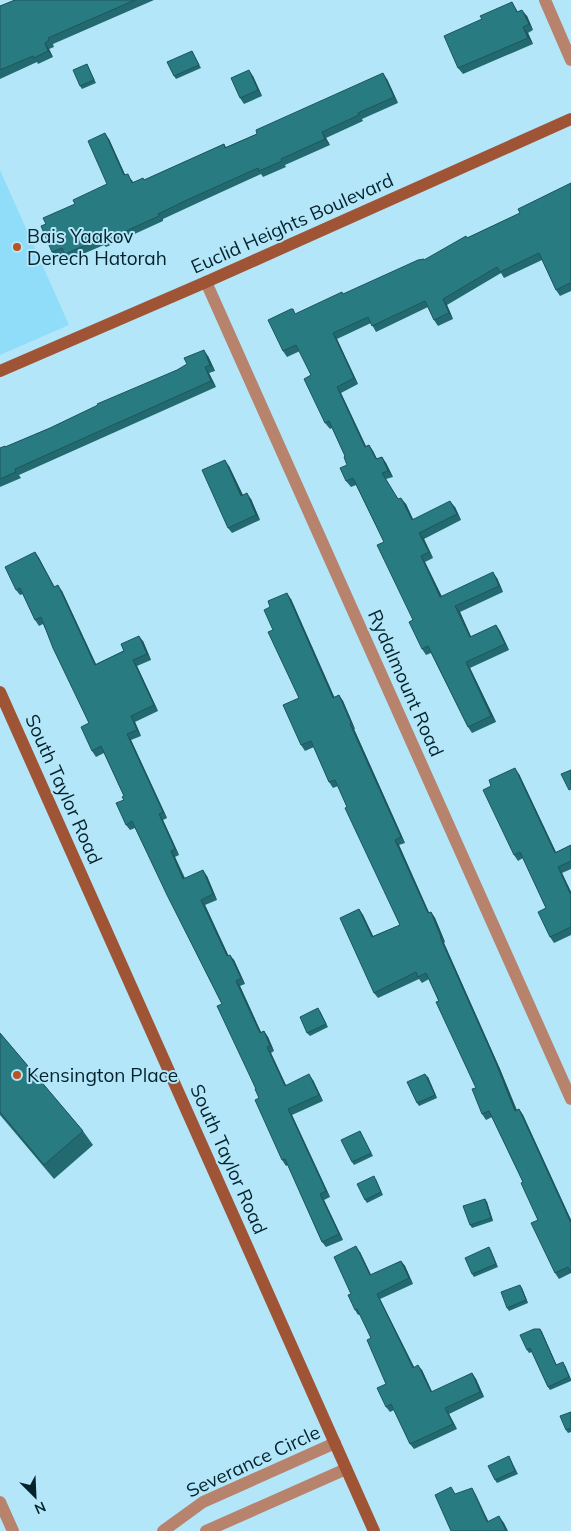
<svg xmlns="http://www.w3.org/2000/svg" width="571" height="1531" viewBox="0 0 571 1531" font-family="Mulish,sans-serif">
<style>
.built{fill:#90ddfa}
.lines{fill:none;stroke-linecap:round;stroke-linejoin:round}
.street{stroke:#b7836d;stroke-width:12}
.secondary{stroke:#9f5535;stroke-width:12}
.wall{fill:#236a70}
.shaded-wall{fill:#1d565b}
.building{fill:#297b82;stroke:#1d565b}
.poi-dot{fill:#b85323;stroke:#b4e6f9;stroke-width:2}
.labels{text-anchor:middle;stroke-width:4;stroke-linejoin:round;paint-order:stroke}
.street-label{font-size:19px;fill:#04222b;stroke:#b4e6f9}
.poi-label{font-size:19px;fill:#04222b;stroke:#b4e6f9;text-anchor:start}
</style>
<rect width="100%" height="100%" fill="#b4e6f9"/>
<path class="built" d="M0,170L69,325L0,355Z"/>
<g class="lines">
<g class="street">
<path d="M545,0L571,60"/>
<path d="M206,282L571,1099"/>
<path d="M0,1502L13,1531"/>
<path d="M163,1531L203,1502L335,1443"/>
<path d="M206,1531L346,1469"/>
</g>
<g class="secondary">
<path d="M0,371L206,282L571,119"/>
<path d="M0,692L374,1531"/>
</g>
</g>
<g class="wall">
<path d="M15,0H154L53,44L54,47L49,49L53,57L38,64L37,62L0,79V6Z"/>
<path d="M512,2L518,12L527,16L533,30L528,33L533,44L463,74L458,68L482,19Z"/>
<path d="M192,51L201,68L176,79L174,76Z"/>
<path d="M87,64L96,83L82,89L80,86Z"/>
<path d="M253,76L262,96L244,104L240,98Z"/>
<path d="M387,79L398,103L362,119L363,121L326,138L330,145L285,165L286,167L263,177L261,174L191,206L163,219V221L106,247L104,245L69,260L65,254L57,258L52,252L46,224L107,184L109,139L125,175L132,180L133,182L144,180L224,144L226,147Z"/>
<path d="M571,183V291L560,296L556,290L542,260L504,278L501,273L447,305L453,319L438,326L434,320L428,307L376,332L371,323L337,339L358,384L341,393L366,446L369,445L373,451L377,459L382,457L386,463L393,477L386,479L398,499L406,504L413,519L455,507L461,520L424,539L433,558L425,562L442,597L497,578L503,592L460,612L471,637L496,625L500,631L509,650L470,668L496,722L472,733L468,727L431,653L426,655L422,649L413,620L384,542L356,485L351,487L346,481L347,465L345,456L332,428L330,429L325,423L311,375L300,351L287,357L283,351L296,314L425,260L467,238L520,213Z"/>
<path d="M208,356L215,371L209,373L216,387L19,475L21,478L0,487V448L5,447L50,428Z"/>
<path d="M229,466L243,495L251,499L260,520L232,533L228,528Z"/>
<path d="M35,552L39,558L54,587L62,591L96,664L143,641L151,660L137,666L158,711L135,722L141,736L131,740L167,818L163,820L179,855L175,857L185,878L207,876L217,900L205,905L228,955L234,960L245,984L240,986L261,1032L264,1031L268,1037L274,1051L271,1053L286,1085L313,1080L323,1101L292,1115L330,1197L324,1200L343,1240L326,1247L322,1242L288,1165L286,1166L282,1160L259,1098L256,1089L222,1004L135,828L130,830L126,825L124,800V796L104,753L96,757L92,751L89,723L43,624L39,626L35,620L23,594L20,595L16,590Z"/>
<path d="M291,599L334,697L339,695L343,701L355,729H354L405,843L399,845L429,913L431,912L435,918L445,942L444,943L500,1069L517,1110L519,1109L523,1115L571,1220V1273L559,1279L555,1273L538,1220L523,1182L492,1117L486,1120L482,1114L476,1088L429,979L422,983L419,979L378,998L374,993L359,909L363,915L373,936L400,925L338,786L333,788L329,782L314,747L305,751L301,745L299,698L273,630L270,607Z"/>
<path d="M519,774L556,852L571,845V869L562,873L571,892V935L554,943L550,937L546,908L523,858L518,861L514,855Z"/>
<path d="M320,1011L328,1027L310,1036L307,1033Z"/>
<path d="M0,1033L83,1131L93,1145L54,1179L0,1115Z"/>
<path d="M428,1077L437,1098L419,1106L417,1103Z"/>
<path d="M360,1131L373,1156L354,1165L352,1162Z"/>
<path d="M376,1179L383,1195L367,1203L365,1200Z"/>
<path d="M485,1199L487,1202L493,1221L472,1228L470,1225Z"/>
<path d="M489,1247L491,1250L498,1267L474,1277L472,1274Z"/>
<path d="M360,1252L371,1275L401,1261L405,1266L413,1284L380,1299L414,1367L422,1370L432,1392L472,1373L476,1379L484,1397L449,1414L457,1429L414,1449L410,1444L394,1410L390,1412L386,1407V1384L371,1338L360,1314L358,1315L355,1310L351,1294Z"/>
<path d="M522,1288L528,1303L509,1311L507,1308Z"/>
<path d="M540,1329L542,1332L556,1364L565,1365L571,1379V1381L550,1390L548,1387L532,1352L529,1353L527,1350Z"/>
<path d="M571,1412V1432L568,1433L566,1430Z"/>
<path d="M509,1456L518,1474L497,1483L495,1480Z"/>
</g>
<g class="shaded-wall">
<path d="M522,10L527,16L533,30L529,24Z"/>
<path d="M523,27L528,33L533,44L528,38Z"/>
<path d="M45,43L49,49L53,57L48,51Z"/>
<path d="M249,70L253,76L262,96L258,90Z"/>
<path d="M383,73L387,79L398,103L394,97Z"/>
<path d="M322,132L326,138L330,145L325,139Z"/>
<path d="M105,133L109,139L128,181L124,175Z"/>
<path d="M443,299L447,305L453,319L449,313Z"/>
<path d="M333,333L337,339L358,384L354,378Z"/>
<path d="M204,350L208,356L215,371L210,365Z"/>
<path d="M205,367L209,373L216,387L211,381Z"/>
<path d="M337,387L341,393L369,453L365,447Z"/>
<path d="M369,445L373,451L380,465L376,459Z"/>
<path d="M382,457L386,463L393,477L388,471Z"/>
<path d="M225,460L229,466L246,502L241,496Z"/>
<path d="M247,493L251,499L260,520L256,515Z"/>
<path d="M401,498L406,504L416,526L412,520Z"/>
<path d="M450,501L455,507L461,520L457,514Z"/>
<path d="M419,533L424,539L433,558L429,552Z"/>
<path d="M35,552L39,558L58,593L54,587Z"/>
<path d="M421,556L425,562L445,603L440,597Z"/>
<path d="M493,572L497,578L503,592L499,586Z"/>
<path d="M58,585L62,591L99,671L95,665Z"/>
<path d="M287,593L291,599L337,703L333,698Z"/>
<path d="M455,606L460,612L474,643L470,637Z"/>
<path d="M496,625L500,631L509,650L505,644Z"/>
<path d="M139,636L143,641L151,660L147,654Z"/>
<path d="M133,660L137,666L158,711L154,705Z"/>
<path d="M466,662L470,668L496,722L491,716Z"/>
<path d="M339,695L343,701L355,729L351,723Z"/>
<path d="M131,716L135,722L141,736L137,730Z"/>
<path d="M350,724L354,729L405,843L401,837Z"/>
<path d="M127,734L131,740L167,818L163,812Z"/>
<path d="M515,768L519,774L559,859L555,853Z"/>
<path d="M159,814L163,820L179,855L175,849Z"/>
<path d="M395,840L399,845L432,919L428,913Z"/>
<path d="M171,851L175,857L187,885L183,879Z"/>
<path d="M558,867L562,873L571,892V895Z"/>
<path d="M203,870L207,876L217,900L213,894Z"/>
<path d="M201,900L205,905L231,961L227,956Z"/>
<path d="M359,909L363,915L376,942L372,937Z"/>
<path d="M431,912L435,918L445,942L441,937Z"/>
<path d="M440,937L444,943L500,1069L519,1117L515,1111Z"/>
<path d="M230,955L234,960L245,984L241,978Z"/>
<path d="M236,981L240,986L264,1039L260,1033Z"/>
<path d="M264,1031L268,1037L274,1051L270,1046Z"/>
<path d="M267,1047L271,1053L289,1092L285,1086Z"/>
<path d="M309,1074L313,1080L323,1101L319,1095Z"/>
<path d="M425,1074L428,1077L437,1098L435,1095Z"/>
<path d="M288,1109L292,1115L330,1197L326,1191Z"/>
<path d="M519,1109L523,1115L571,1220V1223Z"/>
<path d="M320,1194L324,1200L343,1240L339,1234Z"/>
<path d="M485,1199L487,1202L493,1221L491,1218Z"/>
<path d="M356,1246L360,1252L374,1281L370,1275Z"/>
<path d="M401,1261L405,1266L413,1284L409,1278Z"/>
<path d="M520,1285L522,1288L528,1303L526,1300Z"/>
<path d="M377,1294L380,1299L417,1373L413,1368Z"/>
<path d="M540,1329L542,1332L558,1368L556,1365Z"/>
<path d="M418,1365L422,1370L435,1398L431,1392Z"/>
<path d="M472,1373L476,1379L484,1397L480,1392Z"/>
<path d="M445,1408L449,1414L457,1429L453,1424Z"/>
<path d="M472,1488L476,1495L492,1529L487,1522Z"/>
<path d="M499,1516L504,1523L508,1531H506Z"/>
</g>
<g class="building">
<path d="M15,0H135L48,38L49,40L45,43L48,51L34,58L33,56L0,70V6Z"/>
<path d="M512,2L517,12L522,10L529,24L523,27L528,38L458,68L444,36L482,19L480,16Z"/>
<path d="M192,51L199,65L174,76L167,62Z"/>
<path d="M87,64L94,80L80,86L73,70Z"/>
<path d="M249,70L258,90L240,98L231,78Z"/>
<path d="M383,73L394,97L358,113L359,115L322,132L325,139L281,159L282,161L259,171L258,168L187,200L158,214L159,216L102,242L100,239L65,254L62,248L52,252L41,226L46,224L43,218L75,204L73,200L107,184L88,141L105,133L124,175L128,174L132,183L143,178L144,180L224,144L225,148L257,134L256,130Z"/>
<path d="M571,183V284L570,283L556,290L539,253L500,272L497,267L443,299L449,313L434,320L425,301L372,326L368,317L333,333L354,378L337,387L365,447L369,445L376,459L382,457L388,471L382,473L398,499L401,498L412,520L450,501L457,514L419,533L429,552L421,556L440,597L493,572L499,586L455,606L470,637L496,625L505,644L466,662L491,716L468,727L428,646L422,649L409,622L413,620L377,545L384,542L353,478L346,481L340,468L347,465L344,457L345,456L329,421L325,423L304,379L311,375L296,345L283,351L268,320L291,309H293L295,314L342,292L343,294L418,260L424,259V260L466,236L467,238L520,213L518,209Z"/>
<path d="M204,350L210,365L205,367L211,381L15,469L16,472L0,479V448L5,446V447L50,428L98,405L97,404L177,370L187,364L184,358Z"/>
<path d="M225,460L241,496L247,493L256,515L228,528L202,470Z"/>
<path d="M35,552L54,587L58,585L95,665L124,651L121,644L139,636L147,654L133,660L154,705L131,716L137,730L127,734L163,812L159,814L175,849L171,851L183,879L203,870L213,894L201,900L227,956L230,955L241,978L236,981L260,1033L264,1031L270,1046L267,1047L285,1086L309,1074L319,1095L288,1109L326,1191L320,1194L339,1234L322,1242L285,1159L282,1160L255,1100L259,1098L255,1089H256L217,1006L222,1004L167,895L132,821L126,825L116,803L124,800L122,797L124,796L101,746L92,751L81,727L89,723L53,648L41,617L35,620L20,588L16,590L5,567Z"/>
<path d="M287,593L333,698L339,695L351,723L350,724L401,837L395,840L428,913L431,912L441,937H440L496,1063L515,1111L519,1109L571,1223V1273L568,1267L555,1273L531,1223L538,1220L521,1183L523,1182L489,1111L482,1114L472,1089L476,1088L436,1002L439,1001L426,973L418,977L416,972L374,993L340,918L359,909L372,937L400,925L345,808L347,807L335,780L329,782L311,741L301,745L283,705L299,698L268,632L273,630L264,610L270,607L268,601Z"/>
<path d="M515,768L555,853L571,845V861L558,867L571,895V927L550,937L538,912L546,908L520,852L514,855L483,790L491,786L489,780Z"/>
<path d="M571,770V789L569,790L561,774Z"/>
<path d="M318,1008L326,1024L307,1033L300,1017Z"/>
<path d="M0,1033L83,1131L44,1165L0,1112Z"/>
<path d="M425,1074L435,1095L417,1103L407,1082Z"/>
<path d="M360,1131L371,1153L352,1162L341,1140Z"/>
<path d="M374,1176L381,1192L365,1200L357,1184Z"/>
<path d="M485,1199L491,1218L470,1225L463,1206Z"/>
<path d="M356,1246L370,1275L401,1261L409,1278L377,1294L413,1368L418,1365L431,1392L472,1373L480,1392L445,1408L453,1424L410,1444L391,1404L386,1407L377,1388L386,1384L367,1340L371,1338L357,1309L355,1310L348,1295L351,1294L334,1257Z"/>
<path d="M489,1247L496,1264L472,1274L465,1258Z"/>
<path d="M520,1285L526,1300L507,1308L501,1292Z"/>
<path d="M534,1329H540L556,1365L563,1362L569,1377L548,1387L530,1348L527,1350L520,1335Z"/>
<path d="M571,1412V1428L566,1430L560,1416Z"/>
<path d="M509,1456L515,1471L495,1480L488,1466Z"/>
<path d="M451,1487L455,1494L472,1488L487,1522L499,1516L506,1531H451L435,1495Z"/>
</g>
<g class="poi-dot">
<circle cx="17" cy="247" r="5"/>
<circle cx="17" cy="1075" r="5"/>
</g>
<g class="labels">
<g class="street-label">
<text transform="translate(292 223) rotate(-24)" y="7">Euclid Heights Boulevard</text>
<text transform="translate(406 683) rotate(66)" y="7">Rydalmount Road</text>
<text transform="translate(64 789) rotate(66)" y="7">South Taylor Road</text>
<text transform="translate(229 1159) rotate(66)" y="7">South Taylor Road</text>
<text transform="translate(253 1461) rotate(-25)" y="7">Severance Circle</text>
</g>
<g class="poi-label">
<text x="27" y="243">Bais Yaakov<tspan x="27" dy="22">Derech Hatorah</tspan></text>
<text x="27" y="1082">Kensington Place</text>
</g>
</g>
<g transform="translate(35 1496) rotate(156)" stroke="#b4e6f9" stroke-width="4" paint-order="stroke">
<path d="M0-4L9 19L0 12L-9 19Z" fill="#04222b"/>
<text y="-8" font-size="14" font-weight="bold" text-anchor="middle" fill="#04222b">N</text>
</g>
</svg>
